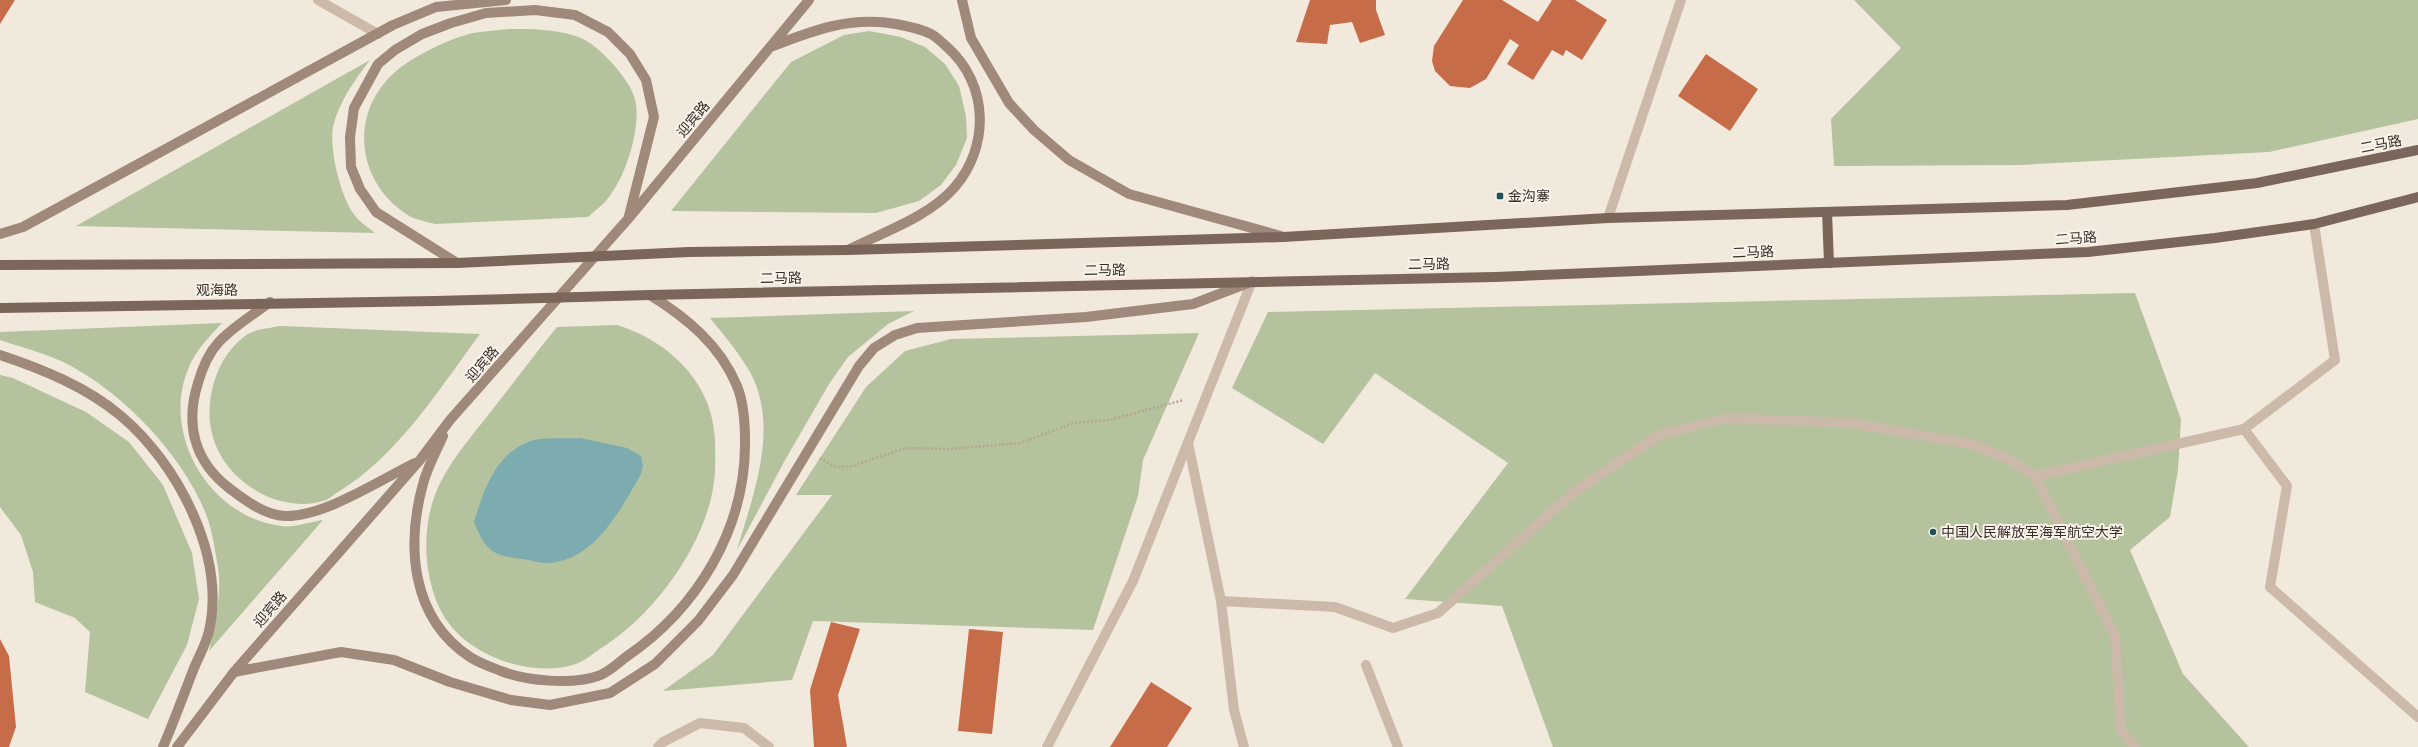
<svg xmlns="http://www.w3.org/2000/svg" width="2418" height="747" viewBox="0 0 2418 747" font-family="Jost,'Noto Sans SC',sans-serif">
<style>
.green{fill:#b4c29d}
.water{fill:#7cabb0}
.building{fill:#c66c48}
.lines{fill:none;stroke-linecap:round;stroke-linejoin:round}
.path{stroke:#b7a493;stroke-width:2.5;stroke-dasharray:2 2;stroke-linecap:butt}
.service{stroke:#cbbaa9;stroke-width:10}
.minor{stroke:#cbbaa9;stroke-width:10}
.secondary{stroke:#9e897a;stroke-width:10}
.primary{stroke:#7a665a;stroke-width:10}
.primary-bridge{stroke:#7a665a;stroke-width:10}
.poi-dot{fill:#1e535a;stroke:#faf3ea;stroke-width:1.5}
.labels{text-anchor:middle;stroke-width:4;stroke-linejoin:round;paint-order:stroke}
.street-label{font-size:14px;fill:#382e29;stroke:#faf3ea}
.poi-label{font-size:14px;fill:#382e29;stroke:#faf3ea;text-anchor:start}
</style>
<rect width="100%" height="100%" fill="#f2e9dd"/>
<g class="green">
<path d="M1854,0H2418V119L2269,152L2020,165L1834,166L1831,119L1901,48Z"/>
<path d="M510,29C532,29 554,29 576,36C589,40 603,53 612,63C621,73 634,89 636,104C640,133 624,182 604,203C599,208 593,212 588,217L435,224C427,222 418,220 411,217C357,185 347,115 395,72C412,57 450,38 473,33C485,31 498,30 510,29Z"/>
<path d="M869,31L901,37L925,47L945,64L959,86L966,116L967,138L956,165L941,185L919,201L876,213L671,211L791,62L844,35Z"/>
<path d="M370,60C355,80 339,101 333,127C329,149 341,200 356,217C361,223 369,228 375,233L76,226Z"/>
<path d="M2135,293L2181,419L2178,470L2170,517L2130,550L2183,674L2249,747H1553L1502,606L1405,599L1508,463L1375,373L1323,444L1232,388L1268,312Z"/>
<path d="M914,311L888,324L848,357L829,384L784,462L737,550C753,495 780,427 750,372C739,353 724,335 710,318Z"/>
<path d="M222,323C210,336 196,350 189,367C160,433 209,517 281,526C293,528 310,522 323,520L209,651C215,624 222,594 218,567C215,550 212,529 206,514C183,456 125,395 71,366C49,354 23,348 0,340V332Z"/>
<path d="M617,325C669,341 713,383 715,440C715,454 716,468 714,482C706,544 655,614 603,647C595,652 585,661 576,664C530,679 465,655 442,613C425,582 422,537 432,504C442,470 467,442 489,414C512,385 534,355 557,327Z"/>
<path d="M280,326L480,334C440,388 397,457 338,492C333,495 328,500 323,501C303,507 282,503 264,495C219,472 200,430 214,382C220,363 231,345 248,334C256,329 271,328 280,326Z"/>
<path d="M1199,333L1143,460L1138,496L1093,630L813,621L792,680L663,691L713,655L832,495H796L866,387L905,351L951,339Z"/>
<path d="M0,375L13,378L86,412L129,442L163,485L192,553L199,599L187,645L148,719L85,692L90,632L75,618L35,602L33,572L21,535L0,507Z"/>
</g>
<path class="water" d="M580,438L627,448L641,456L643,466L641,474C620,510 595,561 547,563C539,563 530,560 523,559C491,555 486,551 474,522C484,490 495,453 531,441C543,437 567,439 580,438Z"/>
<g class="building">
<path d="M0,0H15L0,24Z"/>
<path d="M1310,0H1376V10L1385,35L1360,43L1352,22L1330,25L1327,44L1296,42Z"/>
<path d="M1463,0H1502L1538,22L1552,0H1575L1607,20L1582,60L1566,50L1563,56L1552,50L1533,80L1507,64L1519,45L1510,39L1486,79L1470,88L1450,86L1435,71L1432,61L1434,46Z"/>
<path d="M1706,54L1758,89L1730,131L1678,96Z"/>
<path d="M831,622L860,629L838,695L847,747H814L810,690Z"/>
<path d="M969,629L1003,632L992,734L958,731Z"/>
<path d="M0,639L9,656L16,727L9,747H0Z"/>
<path d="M1151,682L1192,708L1167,747H1110Z"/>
</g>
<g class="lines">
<path class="path" d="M820,458L836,467L852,466L906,448L949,449L1020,443L1074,423L1109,420L1184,400"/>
<g class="service">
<path d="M318,0L378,34"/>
<path d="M1608,218L1681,0"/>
<path d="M1188,443L1221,601L1234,710L1244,747"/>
<path d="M2035,476L2244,429"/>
<path d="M1221,601L1335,607L1393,628L1438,613L1573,493L1659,435L1727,418L1851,423L1971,444L2009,459L2035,476L2115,636L2121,730L2135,747"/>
<path d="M1366,665L1398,747"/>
</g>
<g class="minor">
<path d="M2314,224L2335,360L2244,429L2287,486L2270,587L2418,717"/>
<path d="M658,747L663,742L700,723L744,728L769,747"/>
<path d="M1047,747L1133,581L1252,281"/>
</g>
<g class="secondary">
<path d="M962,0L971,38L1009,103L1034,130L1069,160L1129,194L1281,236"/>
<path d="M773,46C814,30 851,16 896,24C907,26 921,29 931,34C937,37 942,43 947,47C989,84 990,147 954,188C927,218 883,232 848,250"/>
<path d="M0,234L23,227L393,25L436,7L506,0"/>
<path d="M457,263L376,212L360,189L351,167L350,137L354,108L378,64L395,50L422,34L451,23L486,13L535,10L575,15L608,32L630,54L646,80L654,117L629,216"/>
<path d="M270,302C253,315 232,327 218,343C208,354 202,369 198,383C185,424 194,461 229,488C245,500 264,515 285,516C324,517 380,480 415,463"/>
<path d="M0,355C42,369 87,387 121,416C178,464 226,556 209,631C206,644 199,656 194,668C184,694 174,721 163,747"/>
<path d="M443,436C436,452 427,468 423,484C406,546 411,618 470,657C479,663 491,667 501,671C526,681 573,685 598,676C608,673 618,663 626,657C698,608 746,528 745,441C745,422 744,403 737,386C720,345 687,318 650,295"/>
<path d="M234,672L341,652L394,660L450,682L511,700L550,705L610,693L655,664L698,621L733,575L859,366L874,348L895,335L917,328L1086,317L1193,304L1248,283"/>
<path d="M177,747L234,672L420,460L450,420L628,219L809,0"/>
</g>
<g class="primary">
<path d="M1827,212L1829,263"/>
<path d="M689,252L848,250L1283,237L1608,218L2067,205L2257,183L2418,150"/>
<path d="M0,265L457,263"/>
<path d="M650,295L1495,277L2088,252L2215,238L2314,224L2418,197"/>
<path d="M0,308L435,301"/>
</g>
<g class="primary-bridge">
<path d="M457,263L689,252"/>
<path d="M435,301L650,295"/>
</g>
</g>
<g class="poi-dot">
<rect x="1496" y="192" width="8" height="8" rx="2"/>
<circle cx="1933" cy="532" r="4"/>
</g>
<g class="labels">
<g class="street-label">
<text transform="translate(693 119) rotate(-50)" y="5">迎宾路</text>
<text transform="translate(2381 144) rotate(-11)" y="5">二马路</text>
<text transform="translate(2076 238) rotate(-4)" y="5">二马路</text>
<text transform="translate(1753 252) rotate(-2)" y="5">二马路</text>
<text transform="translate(1429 264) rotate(-1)" y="5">二马路</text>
<text transform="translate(1105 270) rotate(-1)" y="5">二马路</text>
<text transform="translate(781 278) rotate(-1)" y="5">二马路</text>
<text transform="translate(217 290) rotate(-1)" y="5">观海路</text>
<text transform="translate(482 364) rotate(-49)" y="5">迎宾路</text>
<text transform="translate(270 609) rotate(-49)" y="5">迎宾路</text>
</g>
<g class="poi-label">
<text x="1508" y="201">金沟寨</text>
<text x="1941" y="537">中国人民解放军海军航空大学</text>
</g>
</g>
</svg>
